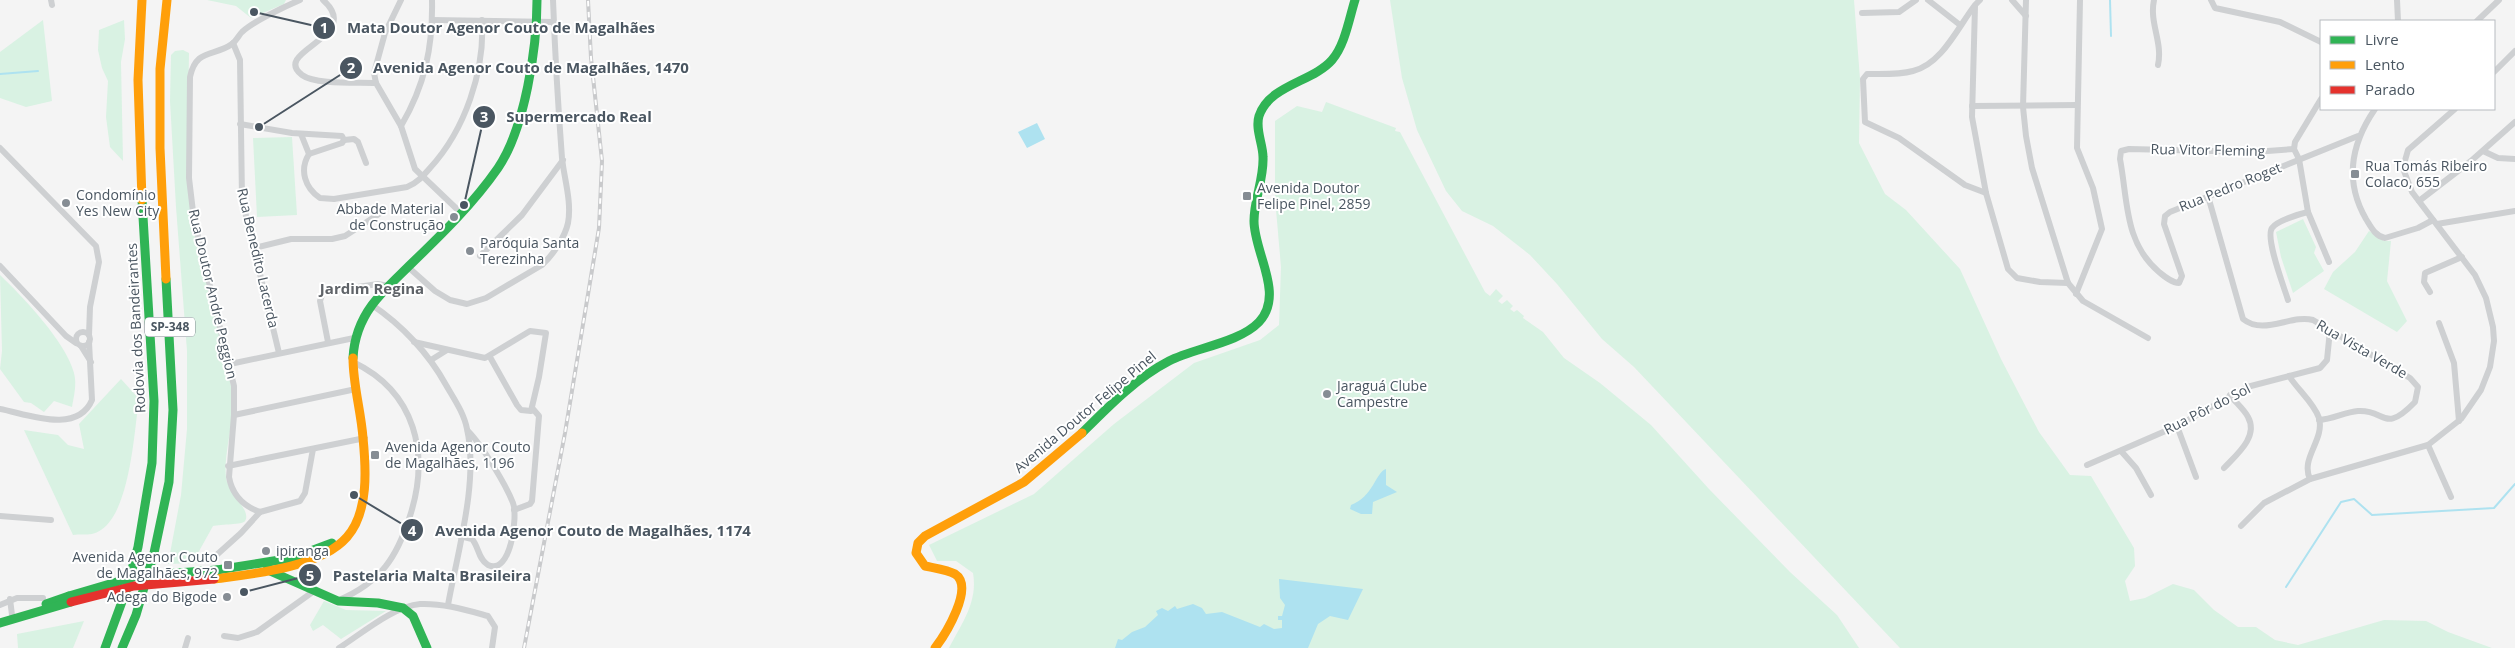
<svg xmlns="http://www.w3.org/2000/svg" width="2515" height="648" viewBox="0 0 2515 648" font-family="'Open Sans',sans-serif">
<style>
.green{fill:#d9f2e3}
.water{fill:#aee2f0}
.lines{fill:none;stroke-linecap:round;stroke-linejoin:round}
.stream{stroke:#aee2f0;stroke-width:2}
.street{stroke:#ced0d2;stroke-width:6}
.fast{stroke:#30b455;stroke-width:9}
.slow{stroke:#ff9f0a;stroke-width:9}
.rail-casing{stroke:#c9cacc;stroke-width:4}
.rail{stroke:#fff;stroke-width:2;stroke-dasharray:5.5;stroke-linecap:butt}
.fast-bridge{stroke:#30b455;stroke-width:9}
.jam-bridge{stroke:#e5322d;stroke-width:9}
.poi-dot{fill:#868d94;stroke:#fff;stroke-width:2}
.labels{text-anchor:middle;stroke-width:4;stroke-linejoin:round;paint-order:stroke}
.shield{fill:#fff;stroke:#808990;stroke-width:1}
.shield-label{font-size:12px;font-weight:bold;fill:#4a5661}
.street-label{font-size:14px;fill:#4a5661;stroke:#fff}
.poi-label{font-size:14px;fill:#4a5661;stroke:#fff;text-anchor:start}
.neighbourhood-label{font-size:15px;font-weight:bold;fill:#5f6368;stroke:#fff}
.leader{fill:none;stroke:#4a5661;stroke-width:2}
.callout-dot{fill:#4a5661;stroke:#fff;stroke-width:2}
.mark-label{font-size:15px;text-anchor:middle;font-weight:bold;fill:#fff}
.callout-label{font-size:15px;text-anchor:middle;font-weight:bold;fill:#4a5661;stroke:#fff;stroke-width:4;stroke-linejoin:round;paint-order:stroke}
</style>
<rect width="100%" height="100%" fill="#f4f4f4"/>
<g class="green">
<path d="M207,0H286L284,4L251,18L236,6Z"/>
<path d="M1390,0H1854L1860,79L1859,143L1885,194L1906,210L1960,269L2001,359L2039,432L2070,475L2091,476L2134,548L2135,566L2125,581L2130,601L2145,598L2173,584L2194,590L2214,610L2238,627H2256L2275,640L2298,645L2384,620L2426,621L2448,632L2492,648H1900L1634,367L1602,339L1557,284L1530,255L1493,226L1462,211L1446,191L1417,130L1402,78Z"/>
<path d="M43,20L52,101L26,107L0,98V52Z"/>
<path d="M124,20L125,39L121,62L123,161L110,147L106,117L108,81L102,68L98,50L99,30Z"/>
<path d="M183,50L189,53L187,178L231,386C231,396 233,407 232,417C230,437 224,458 226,478C228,492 252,511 245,521C243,525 221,524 213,526L198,553L197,563L168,564L181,495L187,429V351L176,207L170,101L171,55L175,51Z"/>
<path d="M1326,102L1396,128L1395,131L1400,132L1485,292L1490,296L1496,289L1503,296L1498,301L1502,304L1507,300L1513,306L1510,309L1514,312L1517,310L1524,316L1523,318L1543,332L1564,358L1600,383L1651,425L1709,489L1790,572L1837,615L1859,648H949C962,623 978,602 973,573L956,561H937L929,545L1034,494L1114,424L1194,363L1260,340L1279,325L1281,267L1275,198V121L1297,106L1322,112Z"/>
<path d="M292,137L297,215L257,217L253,138Z"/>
<path d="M2303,219L2316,247L2314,253L2324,271L2293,293L2281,257L2276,232Z"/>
<path d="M2369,231L2384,241H2391L2387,281L2407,321L2397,332L2324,289L2333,272L2355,252Z"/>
<path d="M0,275C23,297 66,342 74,373C77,384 74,396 72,407L54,401L44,412L31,403L24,402L0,369L2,351Z"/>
<path d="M121,379L139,399C134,431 130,526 92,534C86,535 79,534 73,535L24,430L58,435L68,445L84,449L79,424Z"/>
<path d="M324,601L346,610L386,611L341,639L323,625L313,631L310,625Z"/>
<path d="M84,621L73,648H18L17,634Z"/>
</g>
<g class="water">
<path d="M1037,123L1045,139L1027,148L1018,132Z"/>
<path d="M1386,469V485L1397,492L1373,502L1372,514H1361L1350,509L1351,505C1373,497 1376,472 1386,469Z"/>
<path d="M1279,579L1363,589L1348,620L1330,616L1318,624L1308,648H1115L1118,639L1122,640L1132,632L1145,627L1158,615L1156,611L1162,608L1168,611L1175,606L1177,609L1193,604L1202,608L1206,614L1222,612L1260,627L1264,624L1274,629L1282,628V620H1278V616H1282L1285,605L1280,598Z"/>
</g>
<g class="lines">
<g class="stream">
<path d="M2110,0L2111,36"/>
<path d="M0,74L38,71"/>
<path d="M2286,587L2341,502L2354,499L2372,515L2494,508L2515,484"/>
</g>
<g class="street">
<path d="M51,0L52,5"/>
<path d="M323,0C365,37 270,51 302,75C315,85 359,82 376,83"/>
<path d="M401,0L385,33L374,73L376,83L401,126L415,169L460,212"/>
<path d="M1928,0L1960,25"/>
<path d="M1980,0L1975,5C1958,27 1942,64 1913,71C1898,75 1882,74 1867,74L1863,79L1865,122L1899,138L1965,185L1986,193"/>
<path d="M2012,0L2026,16"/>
<path d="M2026,0L2023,107L2026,136L2032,168L2068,283L2083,301L2148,338"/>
<path d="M2154,0C2149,23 2163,42 2158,65"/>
<path d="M2211,0L2215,8L2280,22L2321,42"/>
<path d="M2397,0L2398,21"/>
<path d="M1975,6L1972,117L1986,193L2008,269L2017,278L2040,282L2068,283"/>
<path d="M1862,13L1899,12L1916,0"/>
<path d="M432,20L554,22"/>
<path d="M2477,21L2499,0"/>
<path d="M233,43L240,60L242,199L279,353"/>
<path d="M2494,72L2515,51"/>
<path d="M2321,99L2295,142L2294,149L2299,159L2308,212L2329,262"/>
<path d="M1972,106L2077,105"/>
<path d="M2375,109C2351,144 2344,181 2366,219C2371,227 2375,236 2385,238L2418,228L2433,220"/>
<path d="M240,124L292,133L342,136L344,140L342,143L309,154C299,170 305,188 320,198L334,199L407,187C417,183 423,176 430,168C465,130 485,71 482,20"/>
<path d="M401,126C425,85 433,47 432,0"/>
<path d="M301,134L309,154"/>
<path d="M344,140L354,139L358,142L366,163"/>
<path d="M0,148L96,246L99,262L90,307L89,335"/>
<path d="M2294,149L2254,152L2129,149L2121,151L2120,159C2128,201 2124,242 2159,272C2165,277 2172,283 2179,283L2182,276L2164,224L2165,216L2170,212L2358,136"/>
<path d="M2483,151L2498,158L2515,159"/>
<path d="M2208,196L2243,319C2264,336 2291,314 2313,320L2410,378L2418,387L2415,402C2383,435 2386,409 2358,411C2345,412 2333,419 2319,420"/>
<path d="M2419,201L2471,161L2515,122"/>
<path d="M2437,224L2515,211"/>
<path d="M254,248L291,239H332L345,236L382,212"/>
<path d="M480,256L522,215L563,160"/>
<path d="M0,266L66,336L76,343"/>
<path d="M408,267L435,291L450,300L467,304L486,298L542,265C553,255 565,237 568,223C572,202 564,178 562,158C558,105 555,53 553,0"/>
<path d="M2430,292L2424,282L2425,273L2462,257"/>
<path d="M2076,294L2102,229L2093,188L2077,148L2080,0"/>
<path d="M2288,300C2284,287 2265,238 2272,228C2277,221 2299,214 2308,212"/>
<path d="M372,305C402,325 429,354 446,385C454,399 464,413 467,429C479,481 457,554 448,605"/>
<path d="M2439,323L2454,363L2459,421"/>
<circle cx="83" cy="339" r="7"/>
<path d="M328,342L320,301L323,292L378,284L389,286"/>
<path d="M414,342L485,358L530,331L546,333L539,377L531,411L521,410L517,405L490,357"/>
<path d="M81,346L91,362"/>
<path d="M431,360L447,350"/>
<path d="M230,364L354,338"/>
<path d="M2289,376C2298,390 2314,403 2319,418C2325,440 2300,458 2310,479"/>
<path d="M0,409C27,414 77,435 92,400L89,342"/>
<path d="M234,415L356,389"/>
<path d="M2177,426L2196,477"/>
<path d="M2428,445L2451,497"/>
<path d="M2121,451L2136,468L2151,495"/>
<path d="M2087,465L2177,426L2247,387L2320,368L2327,360L2330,330"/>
<path d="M228,466L365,438"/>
<path d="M2224,468C2236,455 2259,437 2248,417C2244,409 2235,402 2230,395"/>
<path d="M514,510L530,504L532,501L539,416L533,409"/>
<path d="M260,512C243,506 232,494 229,477L234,415V386L194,220L189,178L190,77C196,48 214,57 232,44C236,41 239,35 242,32C254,21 286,6 300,0"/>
<path d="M260,512L300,501L305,493L313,449"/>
<path d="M0,516L51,520"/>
<path d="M2241,526L2264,503L2310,479L2428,445L2461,419L2481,390L2490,367L2494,341L2493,327L2486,298L2475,275L2412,192L2404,171V164L2408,150L2455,109"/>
<path d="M460,536L472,539C479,547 478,559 488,565C511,576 518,516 513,503C506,485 482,445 468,431"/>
<path d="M211,560L241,533L260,512"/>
<path d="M304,584L305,558"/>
<path d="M10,599L12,615"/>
<path d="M339,600C381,582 397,557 410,516C430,454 416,392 353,362"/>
<path d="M0,605L17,598H43"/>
<path d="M224,636L238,638L257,632L314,591"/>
<path d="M185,648L188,638"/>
<path d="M339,648C361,634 394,606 420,604C443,603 466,610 488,616L495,627L492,648"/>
</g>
<g class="fast">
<path d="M353,358C354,339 361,320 372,305C383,290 398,277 411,264C442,234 473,204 498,168C525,128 537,48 537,0"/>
<path d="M1082,433C1108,407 1136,378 1169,361C1194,348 1239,343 1259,322C1285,294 1254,253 1254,221C1254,199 1264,179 1263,157C1263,144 1255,129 1259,116C1269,85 1313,82 1332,60C1345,45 1349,19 1355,0"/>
<path d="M266,563L270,571L338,601L378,603L403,608L413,616L427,648"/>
<path d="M217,570L292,558L332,543"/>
<path d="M46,604L69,596"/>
<path d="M0,623L71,602"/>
<path d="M105,648L127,588L138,547L152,463L154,401L142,200"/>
<path d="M122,648L136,615L154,553L169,482L173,410L166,279"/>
</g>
<g class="slow">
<path d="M142,200L138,80L142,0"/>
<path d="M166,279L160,148V69L167,0"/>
<path d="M214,579C252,574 320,568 347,537C369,512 366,468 363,438C361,411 353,385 353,358"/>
<path d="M935,648C945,635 975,587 955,574C948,570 934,568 925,566L916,553L918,543L925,536L1024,482L1082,433"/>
</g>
<defs>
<path id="rail" d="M524,648L565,433L599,228L602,161L591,58L588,0"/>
</defs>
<use href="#rail" class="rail-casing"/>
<use href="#rail" class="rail"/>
<path class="fast-bridge" d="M69,596L137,576L217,570"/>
<path class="jam-bridge" d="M71,602L134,586L214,579"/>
</g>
<g class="poi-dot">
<rect x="2350" y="169" width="10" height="10" rx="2.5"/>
<rect x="1242" y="191" width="10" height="10" rx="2.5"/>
<circle cx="66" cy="203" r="5"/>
<circle cx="454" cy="217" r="5"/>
<circle cx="470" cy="251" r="5"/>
<circle cx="1327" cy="394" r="5"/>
<rect x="370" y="450" width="10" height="10" rx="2.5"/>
<circle cx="266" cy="551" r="5"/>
<rect x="223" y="560" width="10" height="10" rx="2.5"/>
<circle cx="227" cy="597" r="5"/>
</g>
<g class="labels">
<rect class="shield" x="145" y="317.5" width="50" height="19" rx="4"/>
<g class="shield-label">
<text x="170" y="331">SP-348</text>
</g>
<g class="street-label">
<text transform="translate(2208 150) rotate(1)" y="5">Rua Vitor Fleming</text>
<text transform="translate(2230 187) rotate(-22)" y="5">Rua Pedro Roget</text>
<text transform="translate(258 258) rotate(77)" y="5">Rua Benedito Lacerda</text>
<text transform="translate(213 294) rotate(77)" y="5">Rua Doutor André Peggion</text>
<text transform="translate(136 328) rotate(-93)" y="5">Rodovia dos Bandeirantes</text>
<text transform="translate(2362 349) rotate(30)" y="5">Rua Vista Verde</text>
<text transform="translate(2207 409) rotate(-27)" y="5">Rua Pôr do Sol</text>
<text transform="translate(1085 412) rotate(-40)" y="5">Avenida Doutor Felipe Pinel</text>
</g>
<g class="poi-label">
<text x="2365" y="171">Rua Tomás Ribeiro<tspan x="2365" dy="16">Colaco, 655</tspan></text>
<text x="1257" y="193">Avenida Doutor<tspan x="1257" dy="16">Felipe Pinel, 2859</tspan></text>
<text x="76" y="200">Condomínio<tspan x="76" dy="16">Yes New City</tspan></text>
<text x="444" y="214" text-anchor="end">Abbade Material<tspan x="444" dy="16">de Construção</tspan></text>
<text x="480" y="248">Paróquia Santa<tspan x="480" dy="16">Terezinha</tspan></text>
<text x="1337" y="391">Jaraguá Clube<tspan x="1337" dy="16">Campestre</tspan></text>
<text x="385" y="452">Avenida Agenor Couto<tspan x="385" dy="16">de Magalhães, 1196</tspan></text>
<text x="276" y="556">ipiranga</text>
<text x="218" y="562" text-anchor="end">Avenida Agenor Couto<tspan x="218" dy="16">de Magalhães, 972</tspan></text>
<text x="217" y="602" text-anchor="end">Adega do Bigode</text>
</g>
<g class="neighbourhood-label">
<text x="372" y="294">Jardim Regina</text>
</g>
</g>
<path class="leader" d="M254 12L324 28M259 127L351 68M464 205L484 117M354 495L412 530M244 592L310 575"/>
<g class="callout-dot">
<circle cx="254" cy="12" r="5"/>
<circle cx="259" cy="127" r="5"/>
<circle cx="464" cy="205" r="5"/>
<circle cx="354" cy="495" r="5"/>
<circle cx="244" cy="592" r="5"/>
<circle cx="324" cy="28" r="12"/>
<circle cx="351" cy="68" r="12"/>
<circle cx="484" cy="117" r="12"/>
<circle cx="412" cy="530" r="12"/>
<circle cx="310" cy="575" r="12"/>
</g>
<g class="mark-label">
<text x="324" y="33">1</text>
<text x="351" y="73">2</text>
<text x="484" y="122">3</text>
<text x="412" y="536">4</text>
<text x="310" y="581">5</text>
</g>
<g class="callout-label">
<text x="501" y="33">Mata Doutor Agenor Couto de Magalhães</text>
<text x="531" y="73">Avenida Agenor Couto de Magalhães, 1470</text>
<text x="579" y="122">Supermercado Real</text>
<text x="593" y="536">Avenida Agenor Couto de Magalhães, 1174</text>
<text x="432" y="581">Pastelaria Malta Brasileira</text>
</g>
<rect x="2320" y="20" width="175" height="90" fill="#ffffff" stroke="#b7bbc0"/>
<rect x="2330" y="36" width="25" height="8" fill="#30b455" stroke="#b7bbc0"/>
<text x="2365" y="45" font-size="15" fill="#4a5661">Livre</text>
<rect x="2330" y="61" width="25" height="8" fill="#ff9f0a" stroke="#b7bbc0"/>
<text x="2365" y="70" font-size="15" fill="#4a5661">Lento</text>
<rect x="2330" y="86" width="25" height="8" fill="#e5322d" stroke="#b7bbc0"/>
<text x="2365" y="95" font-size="15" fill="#4a5661">Parado</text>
</svg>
